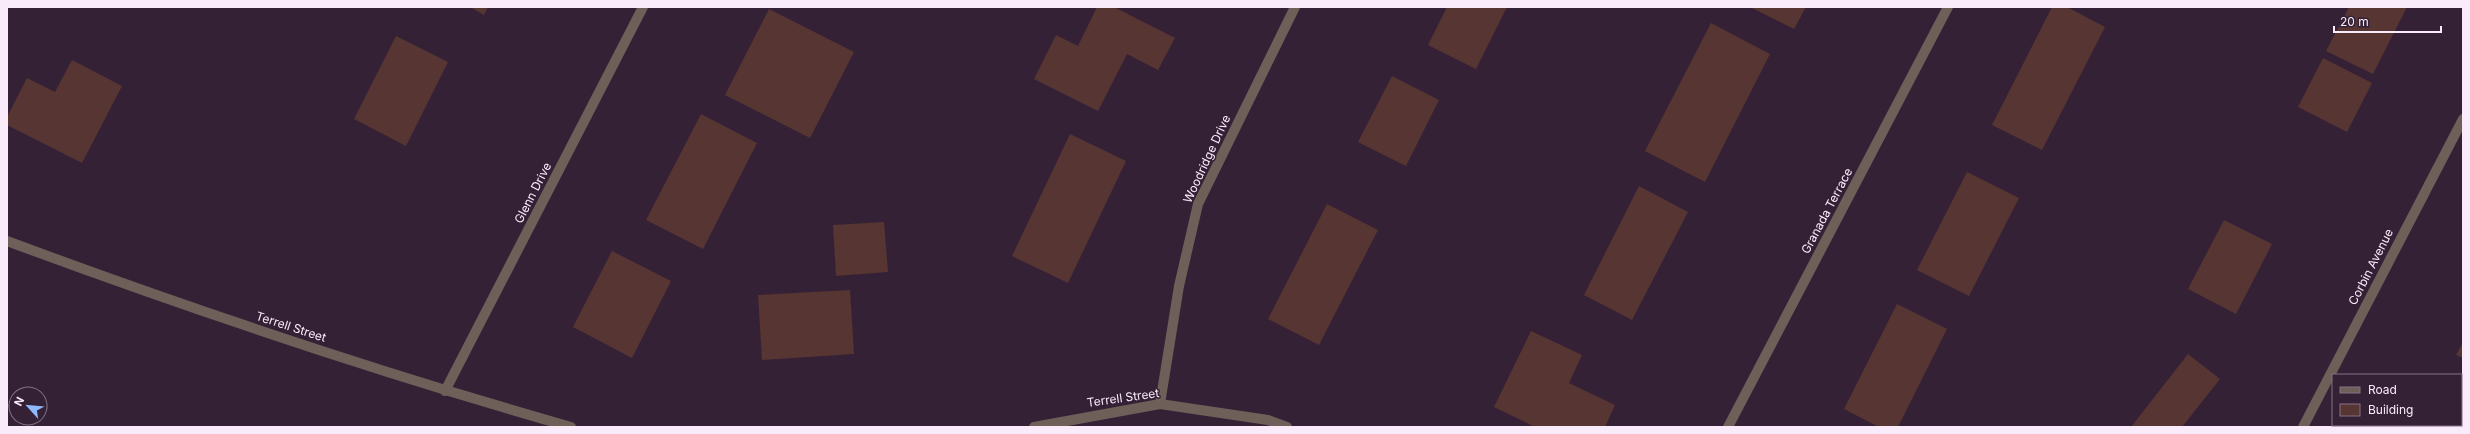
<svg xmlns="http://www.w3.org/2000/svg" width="2470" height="434" viewBox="0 0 2470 434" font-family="Inter,sans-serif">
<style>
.building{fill:#563532}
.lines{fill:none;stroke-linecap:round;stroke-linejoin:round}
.minor{stroke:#6e5f59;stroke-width:10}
.labels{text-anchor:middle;stroke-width:3;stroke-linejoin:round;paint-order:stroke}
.street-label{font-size:12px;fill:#f9ebfa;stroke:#352136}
</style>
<rect width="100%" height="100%" fill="#352136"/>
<g class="building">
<path d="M470,7H488L484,15Z"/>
<path d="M1097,7H1114L1175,38L1158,70L1127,54L1098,111L1034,79L1056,35L1078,46Z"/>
<path d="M1447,7H1507L1476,69L1428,45Z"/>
<path d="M1750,7H1806L1794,29Z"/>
<path d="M2052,7H2067L2105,27L2042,150L1992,125Z"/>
<path d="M2349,7H2407L2373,74L2326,51Z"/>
<path d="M769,9L854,52L810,138L725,95Z"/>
<path d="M1711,23L1770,54L1705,182L1645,151Z"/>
<path d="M396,36L448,62L406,146L354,119Z"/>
<path d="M2323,58L2372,83L2347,132L2298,107Z"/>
<path d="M72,60L122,86L82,163L7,125V117L27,78L55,92Z"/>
<path d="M1392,76L1439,100L1406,166L1358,142Z"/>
<path d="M701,114L757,143L703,249L646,220Z"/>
<path d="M1070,134L1126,161L1068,283L1012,256Z"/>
<path d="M1967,172L2019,198L1969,296L1917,270Z"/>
<path d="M1639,186L1688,212L1632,320L1584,295Z"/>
<path d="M1327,204L1378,230L1319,345L1268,319Z"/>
<path d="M2224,220L2272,244L2236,314L2188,289Z"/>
<path d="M884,222L888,272L836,276L833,225Z"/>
<path d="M612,251L671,281L632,358L573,327Z"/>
<path d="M850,290L854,354L762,360L758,295Z"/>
<path d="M1897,304L1947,329L1898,427H1879L1844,409Z"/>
<path d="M1531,331L1582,355L1569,383L1615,405L1605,427H1535L1494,407Z"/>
<path d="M2463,342V358L2456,355Z"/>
<path d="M2188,354L2220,379L2182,427H2131Z"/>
<path d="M2461,404L2463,405V427H2426L2427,425H2461Z"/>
</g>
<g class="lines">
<g class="minor">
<path d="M7,241C193,310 381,373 571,427"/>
<path d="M445,391L643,7"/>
<path d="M1160,404L1179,286L1198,204L1295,7"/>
<path d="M1034,427L1160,404L1268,420L1287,427"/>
<path d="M1728,427L1948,7"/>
<path d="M2303,427L2463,119"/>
</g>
</g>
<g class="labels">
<g class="street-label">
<text transform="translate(1207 159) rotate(-65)" y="4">Woodridge Drive</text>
<text transform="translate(533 193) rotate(-63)" y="4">Glenn Drive</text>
<text transform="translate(1827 211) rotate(-62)" y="4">Granada Terrace</text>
<text transform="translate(2371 267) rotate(-63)" y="4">Corbin Avenue</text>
<text transform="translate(291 327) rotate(18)" y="4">Terrell Street</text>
<text transform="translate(1123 398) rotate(-8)" y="4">Terrell Street</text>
</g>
</g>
<rect width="2470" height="434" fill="none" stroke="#f9ebfa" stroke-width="16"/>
<rect x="2332" y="374" width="130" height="52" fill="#352136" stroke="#837284"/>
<rect x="2340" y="387" width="20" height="6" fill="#6e5f59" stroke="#837284"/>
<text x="2368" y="394" font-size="12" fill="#f9ebfa">Road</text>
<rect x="2340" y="404" width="20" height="12" fill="#563532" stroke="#837284"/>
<text x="2368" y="414" font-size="12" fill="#f9ebfa">Building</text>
<g transform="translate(28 406) rotate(297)"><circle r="19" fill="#352136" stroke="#837284"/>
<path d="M0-3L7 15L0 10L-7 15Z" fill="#8fb8fd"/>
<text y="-6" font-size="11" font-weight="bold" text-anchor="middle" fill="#f9ebfa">N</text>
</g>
<path d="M2334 26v6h107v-6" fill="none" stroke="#f9ebfa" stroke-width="2"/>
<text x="2340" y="26" font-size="12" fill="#f9ebfa" stroke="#352136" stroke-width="3" paint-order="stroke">20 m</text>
</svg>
